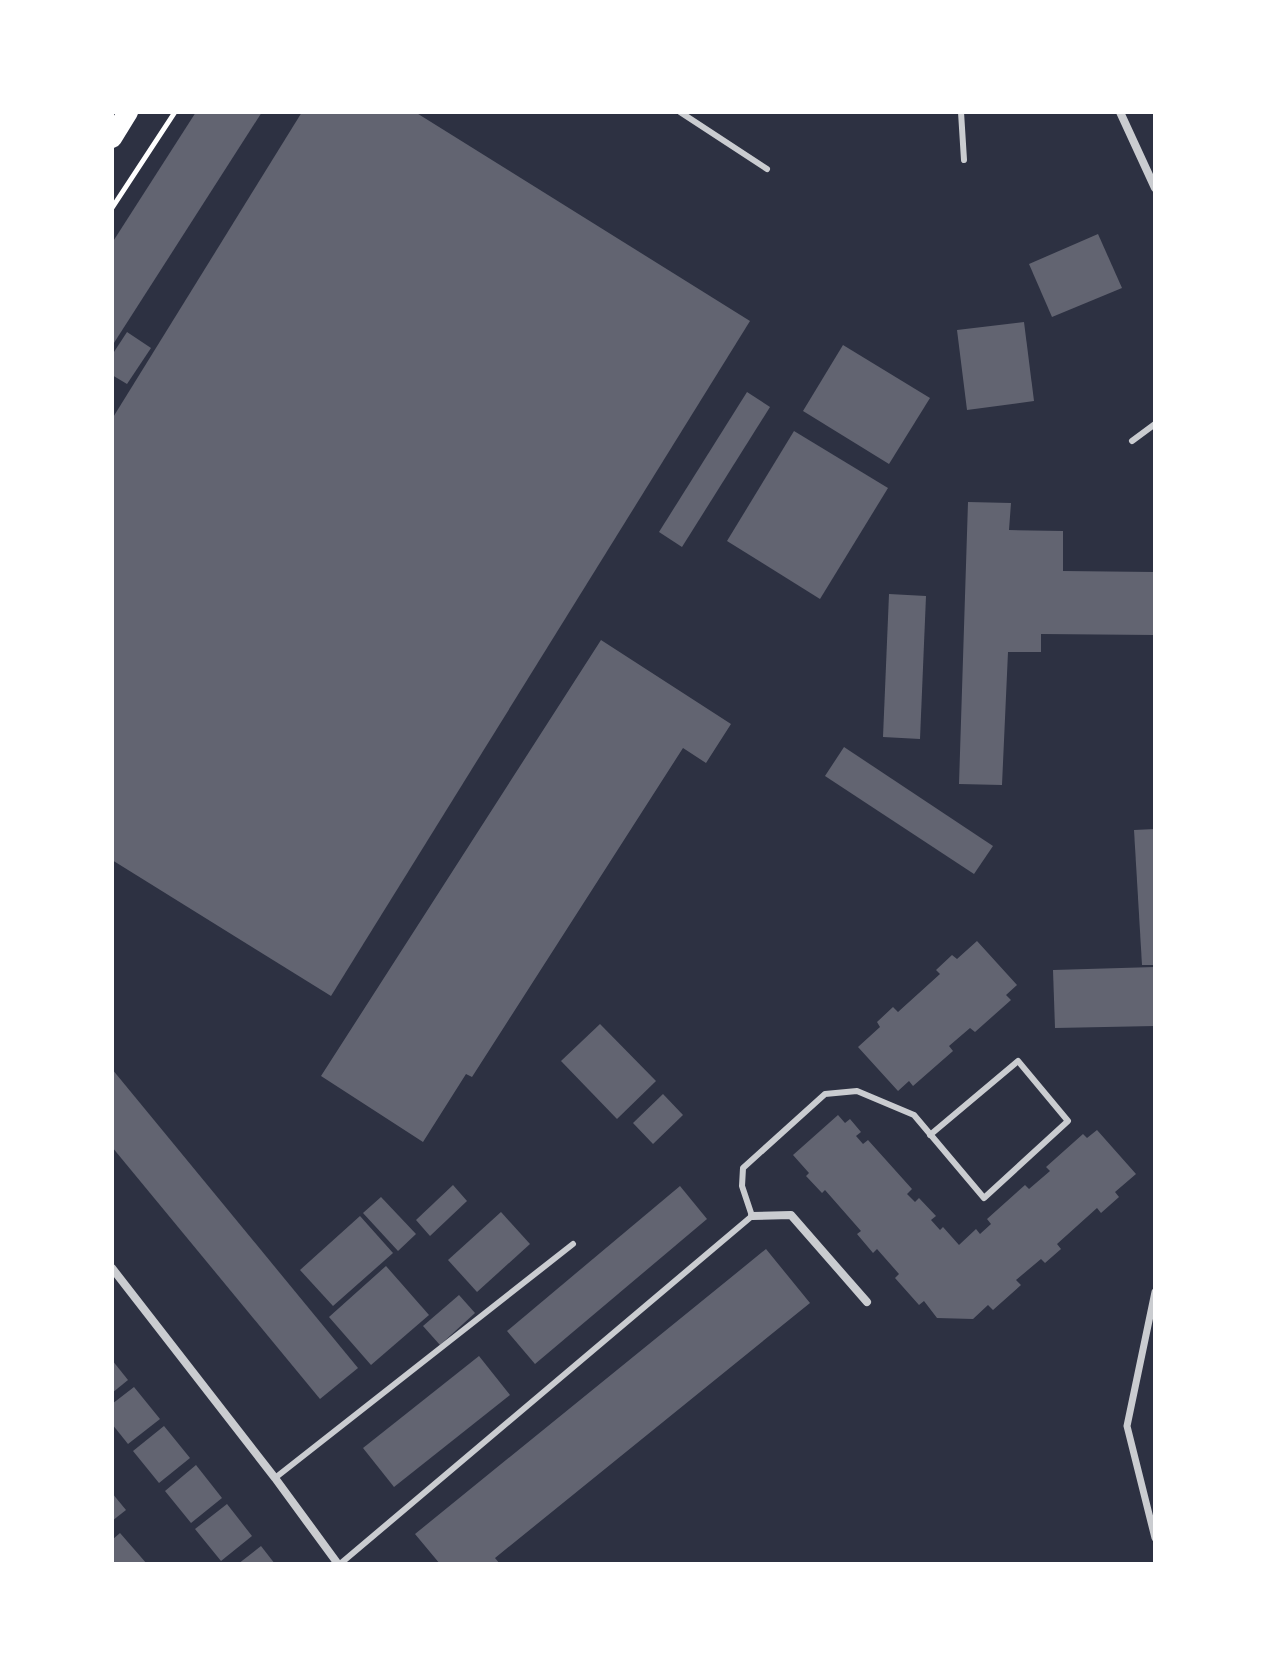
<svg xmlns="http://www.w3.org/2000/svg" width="1267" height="1676" viewBox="0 0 1267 1676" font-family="'Work Sans',sans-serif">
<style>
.building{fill:#626471}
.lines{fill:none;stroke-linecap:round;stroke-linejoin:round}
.path{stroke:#fff;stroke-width:5}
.service{stroke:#caccd0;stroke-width:6}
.pedestrian{stroke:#caccd0;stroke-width:7}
.minor{stroke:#caccd0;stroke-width:8}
.primary{stroke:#fff;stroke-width:20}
</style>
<rect width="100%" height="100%" fill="#2d3142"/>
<g class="building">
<path d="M196,112H262L112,346V243Z"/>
<path d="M302,112H415L750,321L331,996L112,860V419Z"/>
<path d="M1098,234L1122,288L1052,317L1029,264Z"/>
<path d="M1024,322L1034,401L967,410L957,330Z"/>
<path d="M127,332L151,348L127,384L112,375V355Z"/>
<path d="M843,345L930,398L889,464L803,411Z"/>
<path d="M747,392L770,407L682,547L659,532Z"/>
<path d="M794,431L888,488L820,599L727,541Z"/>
<path d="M968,502L1011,503L1009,530L1063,531V571L1155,572V635L1041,634V652H1008L1002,785L959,784Z"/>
<path d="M889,594L926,596L920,739L883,737Z"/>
<path d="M601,640L731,724L706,763L683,748L472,1077L466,1074L423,1142L321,1076Z"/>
<path d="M844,747L993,846L974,874L825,776Z"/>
<path d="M1155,829V965H1142L1134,830Z"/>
<path d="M977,941L1017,985L1006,995L1011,1000L975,1032L970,1028L949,1046L953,1051L913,1086L909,1081L898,1091L858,1047L880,1027L877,1022L893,1007L898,1012L940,974L936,970L952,955L957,959Z"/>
<path d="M1155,967V1026L1055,1028L1053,970Z"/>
<path d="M600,1024L656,1081L617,1119L561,1061Z"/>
<path d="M112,1069L358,1368L320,1399L112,1147Z"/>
<path d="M663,1094L683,1115L653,1144L633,1123Z"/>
<path d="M838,1115L845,1123L850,1119L861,1132L856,1136L863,1144L868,1140L912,1189L907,1194L915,1202L919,1198L936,1216L931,1220L940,1230L943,1227L959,1245L976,1229L980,1234L991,1224L987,1219L1025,1185L1029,1189L1050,1171L1046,1167L1083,1134L1087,1138L1097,1130L1136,1174L1115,1192L1119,1197L1101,1213L1097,1208L1057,1244L1061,1249L1045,1263L1041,1259L1016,1280L1021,1285L993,1310L988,1305L973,1319L937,1318L924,1301L919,1305L895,1278L899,1274L877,1249L873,1253L857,1234L861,1231L825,1190L822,1193L806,1176L809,1173L793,1155Z"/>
<path d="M453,1185L467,1201L430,1236L416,1220Z"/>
<path d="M680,1186L707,1219L535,1364L507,1331Z"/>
<path d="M381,1197L416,1234L398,1251L363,1213Z"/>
<path d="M501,1212L530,1244L477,1292L448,1260Z"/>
<path d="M360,1216L393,1253L333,1306L300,1270Z"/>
<path d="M766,1249L810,1303L495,1558L500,1564H440L415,1534Z"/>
<path d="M386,1266L429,1315L371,1365L329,1317Z"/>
<path d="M459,1295L475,1313L440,1345L423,1326Z"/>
<path d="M479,1356L510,1395L394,1487L363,1448Z"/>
<path d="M112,1360L128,1380L112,1393Z"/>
<path d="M134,1387L160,1419L128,1444L112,1424V1404Z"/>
<path d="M164,1426L190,1458L159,1483L133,1451Z"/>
<path d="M196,1465L222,1498L191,1523L165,1491Z"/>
<path d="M112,1493L126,1510L112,1521Z"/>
<path d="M227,1504L252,1536L221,1561L195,1529Z"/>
<path d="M120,1533L147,1564H112V1540Z"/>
<path d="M261,1546L275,1564H238Z"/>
</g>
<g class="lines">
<path class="path" d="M112,208L175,112"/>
<g class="service">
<path d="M680,112L767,169"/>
<path d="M961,112L964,160"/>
<path d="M1132,441L1155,424"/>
<path d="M275,1478L573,1244"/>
<path d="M340,1564L752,1216L742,1186L743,1168L825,1094L857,1091L914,1115L984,1198L1068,1121L1018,1061L930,1135"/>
</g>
<path class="pedestrian" d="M1155,1292L1127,1426L1155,1538"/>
<g class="minor">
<path d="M1120,112L1155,188"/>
<path d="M752,1216L791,1215L867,1302"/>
<path d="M112,1268L275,1478L338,1564"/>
</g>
<path class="primary" d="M112,138L128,112"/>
</g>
<rect width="1267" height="1676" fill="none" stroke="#ffffff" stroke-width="228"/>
</svg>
